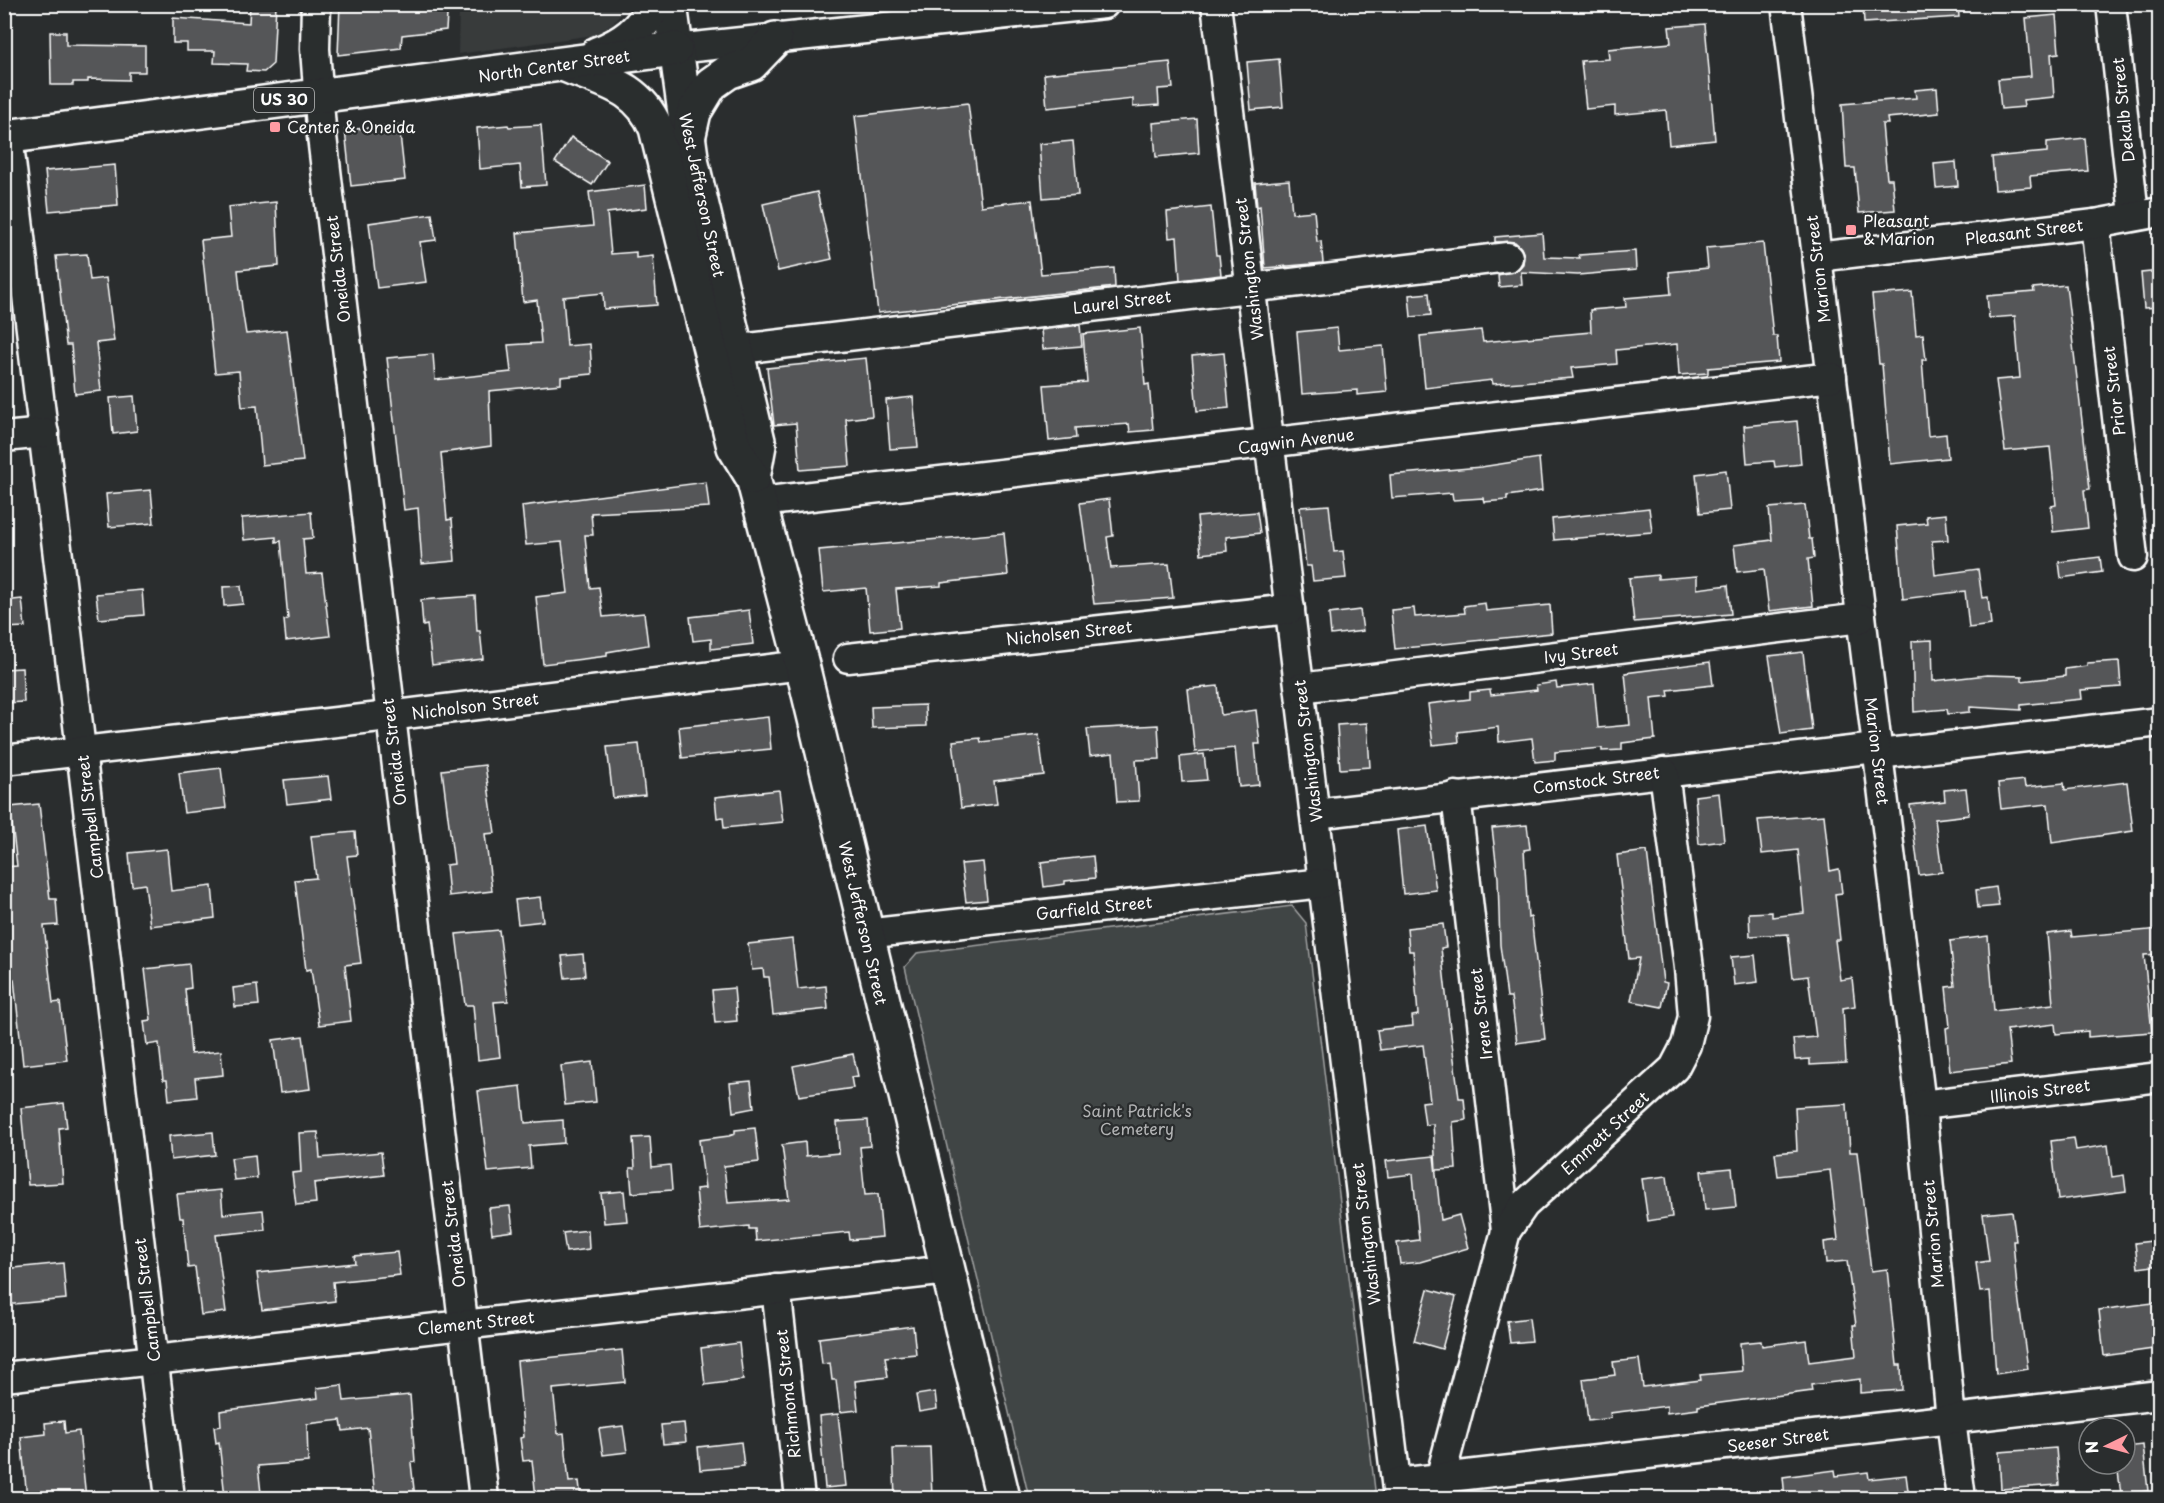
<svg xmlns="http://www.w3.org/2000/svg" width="2164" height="1503" viewBox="0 0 2164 1503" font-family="'Playpen Sans',sans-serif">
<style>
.built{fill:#373a3b}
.green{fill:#414445;stroke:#a0a2a2;stroke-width:1.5}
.building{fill:#555758;stroke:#fff;stroke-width:1.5}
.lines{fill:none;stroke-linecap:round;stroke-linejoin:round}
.minor-casing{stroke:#fff;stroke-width:33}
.major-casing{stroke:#fff;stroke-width:38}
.minor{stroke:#2a2d2e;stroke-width:28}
.major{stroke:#2a2d2e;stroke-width:33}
.poi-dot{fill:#ff9aa2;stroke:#2a2d2e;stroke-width:2}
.labels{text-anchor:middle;stroke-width:4.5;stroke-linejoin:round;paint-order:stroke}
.shield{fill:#2a2d2e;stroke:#bfc0c0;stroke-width:1.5}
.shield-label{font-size:15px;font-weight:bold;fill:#fff}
.street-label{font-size:16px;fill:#fff;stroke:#2a2d2e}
.poi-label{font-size:16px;fill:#fff;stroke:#2a2d2e;text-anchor:start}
.park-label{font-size:16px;fill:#b3b4b5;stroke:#2a2d2e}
</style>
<rect width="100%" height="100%" fill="#2a2d2e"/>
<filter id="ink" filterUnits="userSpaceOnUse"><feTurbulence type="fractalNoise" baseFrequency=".0167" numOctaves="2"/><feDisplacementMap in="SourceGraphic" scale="12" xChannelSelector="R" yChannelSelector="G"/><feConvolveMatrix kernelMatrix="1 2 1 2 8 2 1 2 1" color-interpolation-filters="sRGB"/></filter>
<g filter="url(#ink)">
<path class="built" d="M459,5V4L626,5L624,11L612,24L594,35L458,54Z"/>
<path class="green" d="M1292,906L1306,923L1376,1498H1029L905,967L917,953Z"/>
<g class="building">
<path d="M250,4H276L273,64L264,72L246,71L247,64L214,63L215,51H187V43H173V18L249,23Z"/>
<path d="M340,4H455L447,15L446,30L402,35L401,48L338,55Z"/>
<path d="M1863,4H1958L1959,17L1864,23Z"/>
<path d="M2056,15L2059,53L2051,54L2054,97L2023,100L2024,107L2001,109L1998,79L2031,76L2026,18Z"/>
<path d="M1705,24L1715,140L1669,145L1666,110L1615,115V106L1586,109L1581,61L1609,59L1608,49L1671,43L1669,27Z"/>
<path d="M50,32H66V45L145,46V72H129V80L88,79V82H73V85H51Z"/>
<path d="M1279,59L1283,107L1251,110L1247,62Z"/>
<path d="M1170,62L1173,88L1158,89L1159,105L1133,107V99L1047,108L1044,74Z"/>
<path d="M1937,88L1939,113L1887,118L1888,124H1882L1887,179H1892L1895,210L1859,213L1855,168H1846L1842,104L1916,98L1915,90Z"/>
<path d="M968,103L981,206L1032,200L1041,274L1114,268L1115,287L878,313L855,116Z"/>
<path d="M1197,119L1199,153L1156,157L1153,123Z"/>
<path d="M399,125L405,180L351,186L345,130Z"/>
<path d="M508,125L509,127L541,125L546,185L522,187L520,165L480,169L477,128Z"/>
<path d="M571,137L608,161L592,185L555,162Z"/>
<path d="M2085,138L2088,171L2030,176L2031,187L1995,190L1992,157L2047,152V142Z"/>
<path d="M1073,141L1078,195L1043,198L1039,144Z"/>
<path d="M1956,162L1958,186L1936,188L1934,164Z"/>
<path d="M115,165L118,205L49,211L45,171Z"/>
<path d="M1289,180L1292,213L1314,211L1317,242L1321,241L1323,263L1265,268L1260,206L1257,207L1255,183Z"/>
<path d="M645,185L647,208L607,213L611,254L636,252V258L653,256L657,305L604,309L603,293L563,297L567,346L590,344L592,374L561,377V384L489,391L491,446L441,453L447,520L452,519L455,561L422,564L418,508L404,510L387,358L433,354L435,380L511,372L508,345L541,343L537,300L523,302L517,233L593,226L589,192Z"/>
<path d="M817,192L832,259L778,271L763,204Z"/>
<path d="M276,202L279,266L238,270L242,309L246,334L287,330L303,461L262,465L257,406L242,407L239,371L215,373L201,240L231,237L228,207Z"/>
<path d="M1211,207L1216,255H1219L1221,275L1180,280L1177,237L1169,238L1167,212Z"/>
<path d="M432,214L436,240L420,242L426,282L377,288L369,223Z"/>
<path d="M1542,233L1544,257L1580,258L1579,255L1635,251L1636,270L1578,275L1521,272L1522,285L1499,287L1498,275L1517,270L1523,264L1524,256L1521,248L1515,242H1495V237Z"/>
<path d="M1763,243L1773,336H1777L1779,362L1708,368V373L1679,375L1677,344L1616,350L1617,364L1571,368L1573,378L1493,384L1492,380L1425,388L1420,336L1481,330L1483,342L1591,332L1590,310L1626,307L1625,298L1671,294L1669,272L1708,268L1706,248Z"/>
<path d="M87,254L90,280L106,278L114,341L96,343L101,391L75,394L71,345H66L56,256Z"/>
<path d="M2160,271V307L2144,308L2141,273Z"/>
<path d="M2066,285L2090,489L2084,490L2088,528L2053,532L2051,506L2056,505L2050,447L2005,451L1996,380L2020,378L2015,316L1989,318L1987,296L2034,292L2033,288Z"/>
<path d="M1912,292L1916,335L1923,334L1926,360H1922L1928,436L1946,434L1948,458L1890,464L1882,364H1879L1872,295Z"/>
<path d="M1429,293L1431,315L1411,317L1409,295Z"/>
<path d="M1080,325L1082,346L1043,349L1041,330Z"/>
<path d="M1140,328L1145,385L1149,384L1153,430L1130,432L1129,424L1075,428L1076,438L1049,441L1044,385L1087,382L1083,334Z"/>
<path d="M1337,328L1339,350L1383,346L1387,392L1357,395V390L1302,394L1297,332Z"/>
<path d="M1224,353L1229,408L1197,411L1192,356Z"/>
<path d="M866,358L872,416L846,419L850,466L800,470L796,423L774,425L767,368Z"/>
<path d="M134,396L137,431L113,434L110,398Z"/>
<path d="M913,397L918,447L890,449L886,400Z"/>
<path d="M1797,421L1801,464L1775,467L1774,461L1747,463L1744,426Z"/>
<path d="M1539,458L1542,491L1507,496V500L1484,502L1483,498L1453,500L1452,493L1392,498L1390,475L1481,467Z"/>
<path d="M1726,470L1730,510L1700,513L1696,474Z"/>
<path d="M706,482L709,507L591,513L593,535H585L590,588L599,587L603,617L644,613L648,645L607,652V656L543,664L536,597L568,593L562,542L526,545L522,506Z"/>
<path d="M151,490L154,523L109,527L106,494Z"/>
<path d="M1109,499L1113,536L1107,537L1111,568L1169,564L1173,598L1094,604L1080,503Z"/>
<path d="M1329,505L1334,552L1343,551L1346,578L1313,581L1311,566H1306L1300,507Z"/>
<path d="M1805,505L1809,539H1812L1814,558L1808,559L1813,606L1769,611L1764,569L1737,572L1734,545L1772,540L1769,508Z"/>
<path d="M1649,508L1652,532L1554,540L1552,519Z"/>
<path d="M311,512L313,538L303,539L306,574L322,573L330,636L286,641L284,620L288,619L281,541L276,542V537L244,540L242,518Z"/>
<path d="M1257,512L1260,533L1226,537L1227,551L1201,554L1197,517Z"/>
<path d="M1946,514L1948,540L1932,541L1935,575L1978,569L1982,598L1988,597L1991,625L1969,628L1965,591L1903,599L1897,526L1927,523L1926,516Z"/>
<path d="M1004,533L1008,575L941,583V586L896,589L900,628L870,631L866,588L823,592L819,550Z"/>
<path d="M2100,557L2102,572L2061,578L2059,562Z"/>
<path d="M1658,575V579L1697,576V589L1728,585L1731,614L1634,622L1629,578Z"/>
<path d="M241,586L243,604L224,606L223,587Z"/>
<path d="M142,590L144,615L99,619L96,594Z"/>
<path d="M475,596L477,631H480L483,659L432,665L427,625L423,626L421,600Z"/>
<path d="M22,599L25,627L4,628V601Z"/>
<path d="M1485,603L1486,611L1550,605L1552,633L1395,649L1391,610L1414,608L1415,617L1465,613L1464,606Z"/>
<path d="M749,610L753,644L711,649V639L693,641L690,617Z"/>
<path d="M1360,610L1363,631L1331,635L1329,614Z"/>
<path d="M1932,640L1933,681L1987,675L2022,676V681L2065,676V669L2087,666V663L2119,661L2121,687L2081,690L2082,699L2021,705V710L1970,707V712L1948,714L1947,709L1914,712L1912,641Z"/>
<path d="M1803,652L1812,730L1781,734L1769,656Z"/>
<path d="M1710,662L1713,685L1668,690L1669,696L1651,698L1655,739L1622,743V750L1602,751V748L1555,752V760L1535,762L1532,738L1499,742L1498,727L1458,732L1459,742L1433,745L1428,704L1470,699V692L1490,690L1491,695L1518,692L1537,690L1536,685L1556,682L1557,688L1594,684L1598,728L1630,725L1625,673Z"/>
<path d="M22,668L24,702L4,703V669Z"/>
<path d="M1218,686L1221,715L1256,710L1260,744H1255L1259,785L1239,787L1235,748L1195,752L1188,689Z"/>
<path d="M925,705L926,726L872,728L871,707Z"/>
<path d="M768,717L771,749L682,758L679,727Z"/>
<path d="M1367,723L1370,767L1340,769L1337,725Z"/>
<path d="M1158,725L1160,759L1136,760L1139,801L1117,802L1113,753L1090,756L1087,729Z"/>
<path d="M1039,735L1044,775L994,781L997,804L961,808L953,741L980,738L981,742Z"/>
<path d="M639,744L645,795L613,798L607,747Z"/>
<path d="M1204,754L1207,780L1182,782L1180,757Z"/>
<path d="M485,765L495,833L485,834L492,891L449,896L446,865L454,864L442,770Z"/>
<path d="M221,768L226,808L184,813L179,773Z"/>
<path d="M328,776L331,799L287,804L284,780Z"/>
<path d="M2024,780L2025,787L2064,783L2065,790L2127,782L2133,831L2052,843L2048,804L2001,809L1998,783Z"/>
<path d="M1966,788L1969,815L1935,819L1942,872L1919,875L1910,805L1945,801L1944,790Z"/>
<path d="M779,790L783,822L724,828L723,817L717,818L715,797Z"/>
<path d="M1719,793L1724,841L1699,844L1695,796Z"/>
<path d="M39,804L50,899H56L58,925L44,926L53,1003L60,1002L67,1060L23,1065L14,979L6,980L4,966V867L17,866L10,807Z"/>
<path d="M1824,815L1830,871L1839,869L1842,893L1835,894L1840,940H1835L1840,980L1852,978L1855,1006L1843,1008L1846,1063L1810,1065V1059L1795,1060L1793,1039L1816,1037L1808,976L1793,978L1788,934L1750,936L1749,913L1772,912V917L1804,913L1798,850L1762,854L1758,820Z"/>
<path d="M1527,825L1530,849L1524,850L1528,918L1531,917L1545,1039L1517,1043L1511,997H1507L1500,945L1498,878L1492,828Z"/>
<path d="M1427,826L1436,890L1403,894L1397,830Z"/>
<path d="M355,832L357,855L347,856L361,963L345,965L351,1021L319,1025L311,969L306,970L295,880L316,878L311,836Z"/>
<path d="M167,849L171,891L212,886L215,918L150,926L145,884L132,886L129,853Z"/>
<path d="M1647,851L1663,982L1667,983L1662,1007L1631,1001L1639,958L1629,959L1617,855Z"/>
<path d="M1093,856L1095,878L1065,881V884L1044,887L1041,862Z"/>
<path d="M983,862L987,900L966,902L961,864Z"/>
<path d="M1996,887L1999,906L1978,908L1976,890Z"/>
<path d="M540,897L543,921L518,924L515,900Z"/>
<path d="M1443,924L1446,947L1441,948L1448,1012L1459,1098H1464L1466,1120L1453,1122L1456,1169L1436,1170L1433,1124L1425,1125L1422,1102L1430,1101L1423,1045L1380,1050L1377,1030L1413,1026L1412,1016L1418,1015L1413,951H1409L1407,928Z"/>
<path d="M2160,929V954L2144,955L2152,1032L2088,1037V1031L2056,1034L2055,1024L2007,1030L2011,1064L1950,1071L1946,1028L1950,1027L1946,987L1955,986L1950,941L1988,936L1994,1011L2053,1004L2047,934L2071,931L2072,937Z"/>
<path d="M499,930L508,1001L494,1002L500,1057L478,1060L473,1005H465L456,934Z"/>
<path d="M792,939L798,989L826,986L828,1009L773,1015L769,977H764L763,969L752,970L748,944Z"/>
<path d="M583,954L585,976L565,978L562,956Z"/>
<path d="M1755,955L1758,982L1734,985L1731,957Z"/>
<path d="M189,964L191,988L185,989L191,1054L221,1051L223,1075L195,1078L197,1097L169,1100L167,1080H163L159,1043L147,1045L144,1021L151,1020L145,969Z"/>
<path d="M257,985L259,1005L235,1007L233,988Z"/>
<path d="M734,988L737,1021L715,1023L712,990Z"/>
<path d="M303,1036L310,1089L280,1093L273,1040Z"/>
<path d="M853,1054L858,1076L851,1077L853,1088L799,1096L793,1066Z"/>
<path d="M592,1062L596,1102L565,1105L561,1066Z"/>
<path d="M751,1081L754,1108L733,1112L730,1083Z"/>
<path d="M521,1086L525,1123L563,1120L564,1143L529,1146L531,1168L488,1172L478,1091Z"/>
<path d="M64,1103L67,1127L59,1128L63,1183L28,1185L21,1108Z"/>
<path d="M1847,1104L1850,1152H1857L1871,1271L1887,1269L1897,1365H1901L1902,1390L1860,1393V1379L1811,1385L1812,1391L1698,1406V1409L1667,1413V1406L1610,1413L1611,1418L1588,1421L1583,1379L1615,1375L1613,1362L1639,1359L1643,1387L1701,1380L1700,1375L1742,1371L1740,1343L1761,1341L1762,1346L1806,1340L1809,1362L1856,1356L1853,1325H1856L1847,1261L1826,1263L1824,1242L1838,1240L1830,1170L1778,1176L1775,1153L1797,1151L1795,1107Z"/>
<path d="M868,1120L870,1146L860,1147L865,1195L878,1194L882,1237L850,1240L849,1232L756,1241L755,1229H749V1226L700,1231L696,1189L705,1188L699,1140L729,1136L735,1134V1130L755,1128L759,1162L724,1166L728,1203L789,1199L782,1145L805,1142L806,1156L839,1153L837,1122Z"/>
<path d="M213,1132L215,1155L171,1160L169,1136Z"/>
<path d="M318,1132L320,1158L381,1152L384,1175L314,1183L316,1203L296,1205L292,1173L301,1172L299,1133Z"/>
<path d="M650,1137L652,1167L670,1165L672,1190L632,1193L630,1168H635L633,1138Z"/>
<path d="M2074,1138L2076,1150L2108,1145L2112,1177L2124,1175L2126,1191L2058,1200L2051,1141Z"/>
<path d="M255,1155L257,1178L234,1180L231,1158Z"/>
<path d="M1434,1156L1441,1220L1459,1215L1468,1248L1420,1262L1400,1264L1397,1243L1419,1240L1413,1174L1388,1177L1386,1161Z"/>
<path d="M1732,1168L1736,1207L1705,1210L1701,1171Z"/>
<path d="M1667,1176L1672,1217L1648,1221L1642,1179Z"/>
<path d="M221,1190L223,1214L263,1210L265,1230L216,1235L226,1312L201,1315L195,1267L188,1268L183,1218H180L177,1194Z"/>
<path d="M624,1191L627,1221L604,1223L601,1193Z"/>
<path d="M510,1206L513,1231L492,1234L489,1208Z"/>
<path d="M2012,1211L2016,1241H2013L2017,1288L2028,1369L1996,1374L1990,1291L1980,1292L1976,1263L1989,1261L1983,1214Z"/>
<path d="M588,1230L589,1249L566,1252L563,1233Z"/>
<path d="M2160,1240V1265L2138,1268L2135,1243Z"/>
<path d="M397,1252L400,1275L333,1282L335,1301L262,1310L257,1273L355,1263L354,1256Z"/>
<path d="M63,1263L66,1299L4,1305V1269Z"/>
<path d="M1428,1289L1456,1297L1442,1349L1414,1341Z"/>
<path d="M2160,1302V1348L2104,1356L2099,1310Z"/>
<path d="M1529,1318L1532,1341L1510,1343L1507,1321Z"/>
<path d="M913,1326L916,1354L885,1357L888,1377L855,1381L858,1410L840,1412L836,1380H832L830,1363L822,1364L819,1338Z"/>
<path d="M739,1343L743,1380L705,1385L701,1348Z"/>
<path d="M622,1350L625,1382L553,1389L558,1434L564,1433L569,1482L579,1481L581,1498H536L532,1460L523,1461L520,1438L524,1437L517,1361Z"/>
<path d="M342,1385L344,1401L410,1395L415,1462L411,1463L415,1498H375L368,1428L343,1431L341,1420L307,1424L308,1462L258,1466L261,1493L225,1497L219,1442L216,1443L214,1427L221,1426L220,1411L318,1398L317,1388Z"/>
<path d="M935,1392L937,1409L919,1412L916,1395Z"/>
<path d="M838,1414L846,1486L825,1488L819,1416Z"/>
<path d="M64,1421L65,1433L79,1431L86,1498H27L21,1437L46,1434L45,1423Z"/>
<path d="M684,1423L686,1442L663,1444L661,1425Z"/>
<path d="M623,1426L627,1452L603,1455L599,1429Z"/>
<path d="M741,1442L744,1466L700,1470L698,1447Z"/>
<path d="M2143,1445L2148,1491L2121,1494L2117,1464H2125V1447Z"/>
<path d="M930,1447L932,1498H895L893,1448Z"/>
<path d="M2056,1448L2059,1485L2001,1489L1999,1452Z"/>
<path d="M1835,1470L1836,1476L1868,1472L1869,1479L1906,1475L1909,1498H1785L1783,1477Z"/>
</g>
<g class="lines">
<defs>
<g id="minor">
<path d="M316,4L315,49L321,128L484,1498"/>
<path d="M1216,4L1398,1498"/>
<path d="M1786,4L1921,1105L1951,1420L1961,1498"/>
<path d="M2111,4L2134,215"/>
<path d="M675,49L1104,4"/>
<path d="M8,136L170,1498"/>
<path d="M2095,224L2133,557"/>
<path d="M1817,257L2095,224L2160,212"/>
<path d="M715,352L1508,257"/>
<path d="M4,437L44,433"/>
<path d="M760,502L1832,377"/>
<path d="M848,658L1290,609"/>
<path d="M1300,688L1861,618"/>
<path d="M1878,754L2160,722"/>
<path d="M4,760L389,716L802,665"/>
<path d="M1456,796L1506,1231"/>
<path d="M1315,814L1876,748"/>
<path d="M865,934L1323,883"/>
<path d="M1921,1105L2160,1077"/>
<path d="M776,1289L800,1498"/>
<path d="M4,1377L948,1270"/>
<path d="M1440,1479L1506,1231L1524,1205L1674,1068L1686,1045L1693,1016L1689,968L1664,772"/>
<path d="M1397,1483L2160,1395"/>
</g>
<g id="major">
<path d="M670,4L692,164L759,445L753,478L802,665L1003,1498"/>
<path d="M597,54C623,44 642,31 654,4"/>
<path d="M565,65C604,81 638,86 656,128L734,447L753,478"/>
<path d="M689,134L694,112L711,84L728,72L751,64L775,39"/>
<path d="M4,137L675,49"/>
</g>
</defs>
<use href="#minor" class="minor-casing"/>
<use href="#major" class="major-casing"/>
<use href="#minor" class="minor"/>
<use href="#major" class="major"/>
</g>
</g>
<g class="poi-dot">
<rect x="269" y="121" width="12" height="12" rx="3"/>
<rect x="1845" y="224" width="12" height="12" rx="3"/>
</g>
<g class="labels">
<rect class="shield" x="254" y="88" width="60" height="24" rx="4.5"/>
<g class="shield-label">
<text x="284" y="105">US 30</text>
</g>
<g class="street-label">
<text transform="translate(554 66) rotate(-8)" y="6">North Center Street</text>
<text transform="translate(2123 110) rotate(-96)" y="6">Dekalb Street</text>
<text transform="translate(702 195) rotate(78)" y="6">West Jefferson Street</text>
<text transform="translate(2024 232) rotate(-7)" y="6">Pleasant Street</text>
<text transform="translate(338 269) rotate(-97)" y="6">Oneida Street</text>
<text transform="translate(1249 269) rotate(-97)" y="6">Washington Street</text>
<text transform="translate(1818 269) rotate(-97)" y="6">Marion Street</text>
<text transform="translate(1122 302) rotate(-7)" y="6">Laurel Street</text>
<text transform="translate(2114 391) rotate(-97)" y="6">Prior Street</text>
<text transform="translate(1296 441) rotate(-7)" y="6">Cagwin Avenue</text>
<text transform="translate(1069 633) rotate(-6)" y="6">Nicholsen Street</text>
<text transform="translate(1581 653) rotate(-7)" y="6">Ivy Street</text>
<text transform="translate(475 706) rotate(-7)" y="6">Nicholson Street</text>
<text transform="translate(1308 751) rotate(-97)" y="6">Washington Street</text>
<text transform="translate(1877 751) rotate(83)" y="6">Marion Street</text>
<text transform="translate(394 752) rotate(-97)" y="6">Oneida Street</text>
<text transform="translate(1596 780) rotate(-7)" y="6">Comstock Street</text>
<text transform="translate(90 817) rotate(-97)" y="6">Campbell Street</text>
<text transform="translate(1094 908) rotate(-6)" y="6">Garfield Street</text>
<text transform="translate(863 923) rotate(77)" y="6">West Jefferson Street</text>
<text transform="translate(1481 1014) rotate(-97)" y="6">Irene Street</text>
<text transform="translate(2040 1091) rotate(-7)" y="6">Illinois Street</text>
<text transform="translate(1605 1133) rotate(-43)" y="6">Emmett Street</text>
<text transform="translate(453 1234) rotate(-97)" y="6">Oneida Street</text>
<text transform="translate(1366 1234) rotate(-97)" y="6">Washington Street</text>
<text transform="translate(1933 1234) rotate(-95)" y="6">Marion Street</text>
<text transform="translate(147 1300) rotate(-97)" y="6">Campbell Street</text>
<text transform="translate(476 1323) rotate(-6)" y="6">Clement Street</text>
<text transform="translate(788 1394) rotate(-96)" y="6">Richmond Street</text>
<text transform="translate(1778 1440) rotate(-7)" y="6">Seeser Street</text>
</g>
<g class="poi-label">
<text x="287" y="133">Center &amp; Oneida</text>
<text x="1863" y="227">Pleasant<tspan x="1863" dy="18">&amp; Marion</tspan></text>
</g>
<g class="park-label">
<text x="1137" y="1117">Saint Patrick's<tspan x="1137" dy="18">Cemetery</tspan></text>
</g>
</g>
<rect width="2164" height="1503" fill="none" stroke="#2a2d2e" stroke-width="24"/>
<rect x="12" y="12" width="2140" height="1479" fill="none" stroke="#fff" stroke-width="2" filter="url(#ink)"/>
<g transform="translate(2107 1446) rotate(265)"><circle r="28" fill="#2a2d2e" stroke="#7f8182" stroke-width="1.5"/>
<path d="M0-4.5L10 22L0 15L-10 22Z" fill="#ff9aa2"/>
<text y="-9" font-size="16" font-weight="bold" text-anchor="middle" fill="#ffffff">N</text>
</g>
</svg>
